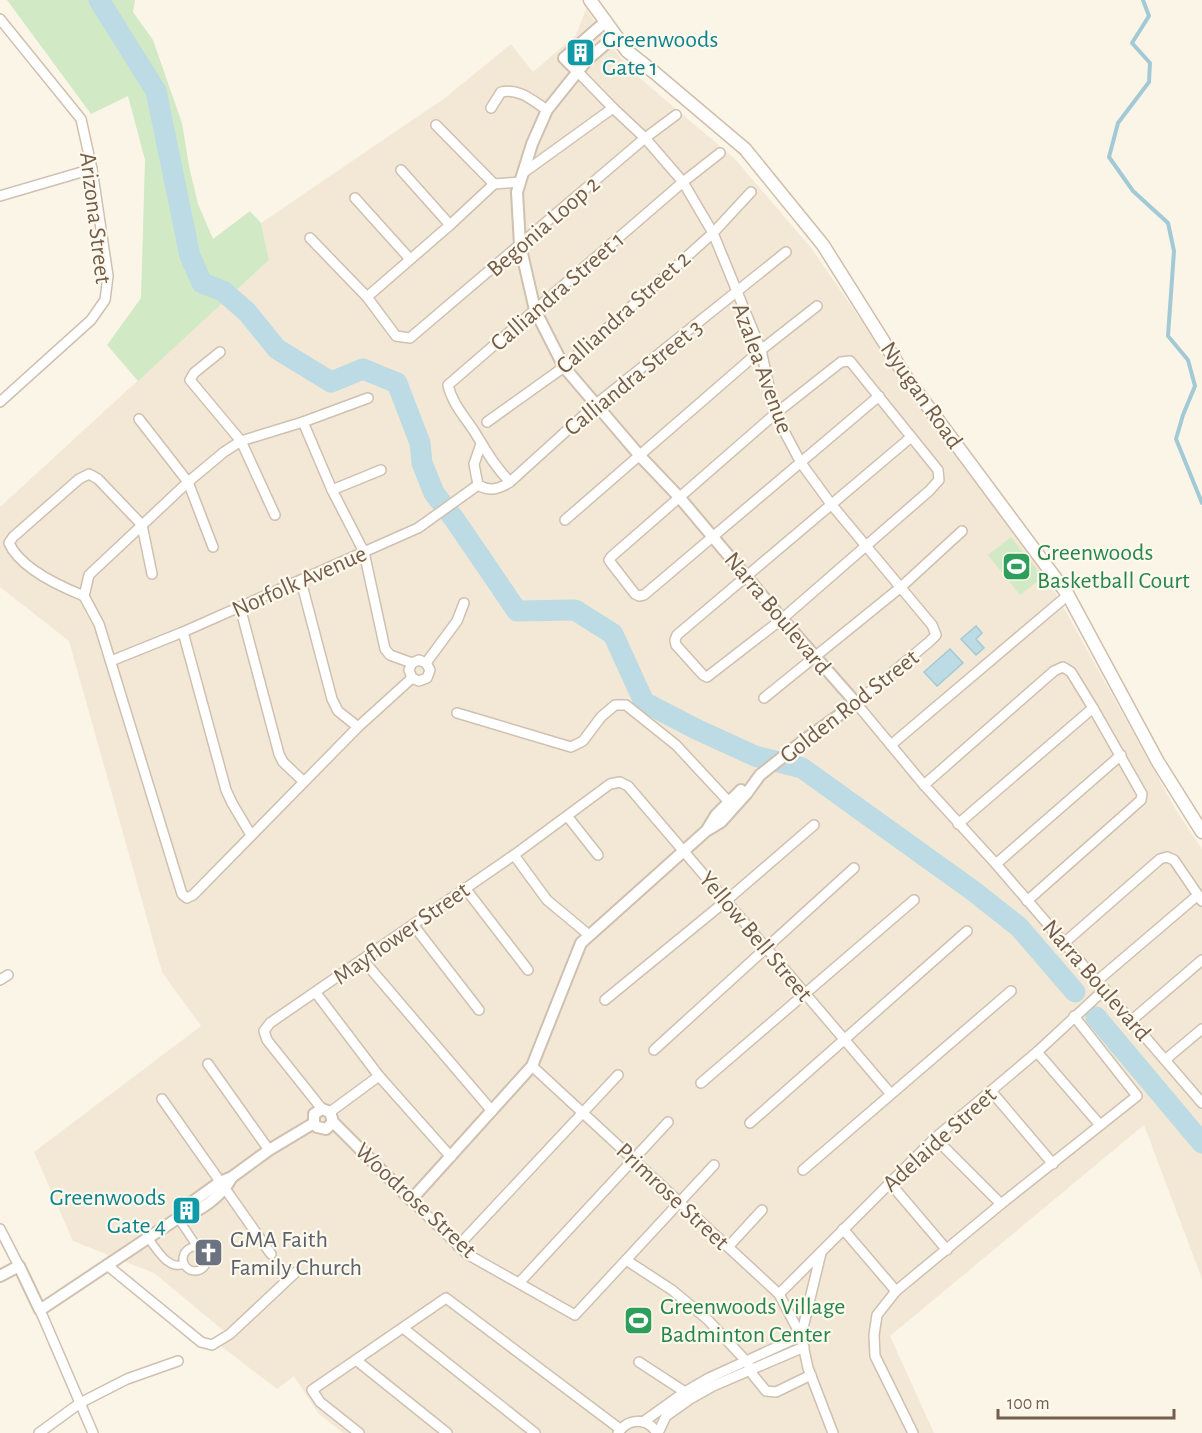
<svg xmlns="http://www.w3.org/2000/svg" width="1202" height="1433" viewBox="0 0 1202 1433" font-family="'Alegreya Sans',sans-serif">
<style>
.residential{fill:#f3e8d5}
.green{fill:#d1e9c5}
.water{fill:#bcdbe4;stroke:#a2cad6;stroke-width:1.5}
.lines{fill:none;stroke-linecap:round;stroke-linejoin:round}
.stream{stroke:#a2cad6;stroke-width:4}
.river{stroke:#bcdbe4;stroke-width:21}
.pedestrian-casing{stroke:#cfc0b0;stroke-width:10}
.minor-casing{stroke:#cfc0b0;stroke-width:12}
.tertiary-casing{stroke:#cfc0b0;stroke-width:14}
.secondary-casing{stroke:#d0beaa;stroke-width:15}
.pedestrian{stroke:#fff;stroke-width:7}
.minor{stroke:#fff;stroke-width:9}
.tertiary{stroke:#fff;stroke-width:10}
.secondary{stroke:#fff;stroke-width:12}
.labels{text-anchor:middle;stroke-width:4.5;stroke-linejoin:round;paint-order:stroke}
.culture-label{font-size:24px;fill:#0d838f;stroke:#fef9ed;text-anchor:start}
.street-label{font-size:24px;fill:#745d4c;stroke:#fef9ed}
.leisure-label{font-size:24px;fill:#27864d;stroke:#fef9ed;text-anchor:start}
.worship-label{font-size:24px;fill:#5b616d;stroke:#fef9ed;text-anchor:start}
</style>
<rect width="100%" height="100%" fill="#fbf5e7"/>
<path class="residential" d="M586,9L619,56L641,79L735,159L812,249L946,444L1045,574L1176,810L1202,849V1279L1144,1125L890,1336L934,1433H343L318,1413L294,1376L277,1389L221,1346L224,1331L154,1273L73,1241L34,1152L201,1026L162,972L69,641L0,587V507L269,260L261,223L445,98L511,44L533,72L576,35Z"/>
<g class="green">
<path d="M7,0H135L133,12L153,40L182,123L189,166L198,204L213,239L250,211L261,223L269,260L138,381L107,345L141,298L145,160L128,96L91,114Z"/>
<path d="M1011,537L1043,577L1020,595L988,555Z"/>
</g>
<g class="water">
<path d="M976,626L982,633L976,639L984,648L976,655L961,639Z"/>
<path d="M950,649L963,663L937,686L924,672Z"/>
</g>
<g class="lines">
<path class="stream" d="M1143,0L1149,16L1132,43L1150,63L1149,82L1118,123L1109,157L1133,191L1168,223L1174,251L1168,336L1188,360L1195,386L1183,415L1176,439L1202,503"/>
<g class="river">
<path d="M99,0L156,91L190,256L202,283L223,291L247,312L277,349L331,382L363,369L397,383L420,443L422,463L434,493L455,520L517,611L575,610L613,634L644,702L696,729L755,756L802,768L972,890L1019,927L1075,992"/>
<path d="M1096,1017L1202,1143"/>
</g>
<defs>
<g id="pedestrian">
<path d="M178,1218L198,1248"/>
<path d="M148,1238C157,1249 168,1271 184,1264"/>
<circle cx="195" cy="1259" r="12"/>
</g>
<g id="minor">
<path d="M0,19L81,119L92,169L108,276L105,300L91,320L0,402"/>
<path d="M577,71L613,108L645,138L683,182L713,233L761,350L775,414L801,463L831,504L932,625L936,635L929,642L856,703L924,785L996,864L1202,1103"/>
<path d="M491,108L501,92C519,88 532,100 547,110"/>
<path d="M436,125L494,184"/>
<path d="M401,170L450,225"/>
<path d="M523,173L613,108"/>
<path d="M0,196L92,169"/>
<path d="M355,198L410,259"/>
<path d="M310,238L367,297L396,336L410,338L645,138L676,115"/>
<path d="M367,297L450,225L494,184L520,182"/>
<path d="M220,352L194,373L190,380L241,441L275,515"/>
<path d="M879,396L644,595L639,596L635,594L611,563L609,560L611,557L775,414L841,362L850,361L938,470L939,480L929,491L782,619L707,677L703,675L676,645L675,640L677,635L910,438"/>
<path d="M139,419L188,482L213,547"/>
<path d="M303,422L332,490L364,552L385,649L390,655L412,663L419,660L426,663L430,670L427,678L419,681L412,678L409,670L412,663"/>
<path d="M487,422L564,367L713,233L751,192"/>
<path d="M481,444L474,464L478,485C490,492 499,489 510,482L595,405L786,252"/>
<path d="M510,482C493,464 487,452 474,431C464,416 452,403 448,385L683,182L720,153"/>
<path d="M332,490L381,470"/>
<path d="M565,520L761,350L817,306"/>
<path d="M301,581L332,699L338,711L358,727"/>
<path d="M84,596L99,624L182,894L187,898L193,895L358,727L412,678"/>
<path d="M84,596L89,575L188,482L224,452L241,441L303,422L368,398"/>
<path d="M84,596C59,586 20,568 9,543L13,537L79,479L89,474L98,479L142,525L152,574"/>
<path d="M240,607L279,754L283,762L304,782"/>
<path d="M183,632L226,790L232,803L251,835"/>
<path d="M111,661L183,632L418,528L478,485"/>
<path d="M426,663L457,621L464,603"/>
<path d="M764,698L901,587L962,531"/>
<path d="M457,713L571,747L583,741L601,717L615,705H626L676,745L729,802"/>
<path d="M891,745L1068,595"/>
<path d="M924,785L1054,671L1063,667L1071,672L1093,708L1142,794L1141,800L1027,901"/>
<path d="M568,817L598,855"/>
<path d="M958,824L1093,708"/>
<path d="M514,855L547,900L589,935"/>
<path d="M996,864L1121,755"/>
<path d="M465,888L528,970"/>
<path d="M414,926L479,1010"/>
<path d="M1064,943L1160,859L1167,857L1174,860L1202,901"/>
<path d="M363,960L492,1111"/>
<path d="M0,980L8,975"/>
<path d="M1097,981L1198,895"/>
<path d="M316,993L379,1076L451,1157"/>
<path d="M605,1000L727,900L814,825"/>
<path d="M1132,1020L1202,960"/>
<path d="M654,1050L854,868"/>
<path d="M1037,1052L1100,1125"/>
<path d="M1165,1060L1202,1029"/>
<path d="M208,1064L269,1150"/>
<path d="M532,1066L779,1294L801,1336"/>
<path d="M701,1083L914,900"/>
<path d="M991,1091L1053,1164"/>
<path d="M162,1099L271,1254"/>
<path d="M322,1109L267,1040L264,1031L270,1023L514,855L610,784L620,782L628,786L890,1093"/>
<path d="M330,1112L379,1076"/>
<path d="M750,1123L967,931"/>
<path d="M935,1138L1001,1204"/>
<path d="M803,1170L1011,991"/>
<path d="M890,1183L947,1250"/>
<path d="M411,1200L467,1254L575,1315L714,1165"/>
<path d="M0,1229L19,1266"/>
<path d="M843,1229L896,1291"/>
<path d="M458,1246L618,1075"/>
<path d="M728,1247L762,1210"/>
<path d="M821,1253L801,1336L808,1368L833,1433"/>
<path d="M626,1260L672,1290L707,1319L747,1362L753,1375L766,1391L776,1392L811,1375"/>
<path d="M107,1265L201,1342L212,1345L230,1334L296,1272"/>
<path d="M519,1283L668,1122"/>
<path d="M779,1294L935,1138L1037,1052L1105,989"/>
<path d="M40,1310L93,1433"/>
<path d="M403,1328L535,1433"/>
<path d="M356,1360L447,1433"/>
<path d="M639,1362L685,1392"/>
<path d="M643,1422L685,1392L709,1378L801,1336"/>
<path d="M39,1433L80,1403L127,1379L178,1361"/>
<path d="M359,1433L320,1402L312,1390L446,1298L620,1429"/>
<path d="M618,1433C628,1418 647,1417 657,1433"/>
<path d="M658,1433L666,1416L690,1399L713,1386L804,1347"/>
<path d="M913,1433L875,1356L874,1335L877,1315L896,1291L1001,1204L1137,1096L1074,1016"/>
</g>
<g id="tertiary">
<path d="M577,71L564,58L605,22"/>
<path d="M708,828L716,815L741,790"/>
<path d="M333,1122L411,1200L532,1066L581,943L706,831L721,822L747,793L760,775L803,741L856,703L782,619L680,498L640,456L564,367L535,310L520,245L517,192L532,144L547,110L587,60L615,36"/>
<path d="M314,1123V1114L322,1109L330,1112L333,1122"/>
<path d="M314,1123L317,1127L326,1129L333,1122"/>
<path d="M178,1218C199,1213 222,1196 232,1177"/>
<path d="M0,1276L19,1266L40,1310L178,1218L184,1208L220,1182L232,1177L269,1150L314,1123"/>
</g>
<path id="secondary" d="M590,0L627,51L655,73L745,149L823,245L906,377L1068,595L1158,762L1202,832"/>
</defs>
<use href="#pedestrian" class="pedestrian-casing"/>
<use href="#minor" class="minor-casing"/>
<use href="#tertiary" class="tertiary-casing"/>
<use href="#secondary" class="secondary-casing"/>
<use href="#pedestrian" class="pedestrian"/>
<use href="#minor" class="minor"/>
<use href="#tertiary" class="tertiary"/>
<use href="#secondary" class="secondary"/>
</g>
<defs>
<symbol id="building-square" viewBox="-11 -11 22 22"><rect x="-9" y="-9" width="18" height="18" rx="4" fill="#0f9aa8" stroke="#fef9ed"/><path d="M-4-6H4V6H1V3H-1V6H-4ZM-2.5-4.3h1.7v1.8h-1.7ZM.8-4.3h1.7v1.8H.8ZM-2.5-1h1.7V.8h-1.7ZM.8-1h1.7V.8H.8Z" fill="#fff"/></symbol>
<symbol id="stadium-square" viewBox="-11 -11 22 22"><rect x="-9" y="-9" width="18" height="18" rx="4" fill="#2e9e5b" stroke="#fef9ed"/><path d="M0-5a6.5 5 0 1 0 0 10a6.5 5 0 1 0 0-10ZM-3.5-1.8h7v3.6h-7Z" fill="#fff"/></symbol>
<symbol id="church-square" viewBox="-11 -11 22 22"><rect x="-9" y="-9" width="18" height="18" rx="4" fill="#6b7280" stroke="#fef9ed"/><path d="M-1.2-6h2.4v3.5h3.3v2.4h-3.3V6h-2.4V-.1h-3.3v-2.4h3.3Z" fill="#fff"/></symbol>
</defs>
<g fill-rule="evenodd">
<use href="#building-square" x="564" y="36" width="33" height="33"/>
<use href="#stadium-square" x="1000" y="550" width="33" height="33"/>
<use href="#building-square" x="170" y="1194" width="33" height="33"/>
<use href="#church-square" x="192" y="1236" width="33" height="33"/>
<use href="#stadium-square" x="622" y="1304" width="33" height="33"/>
</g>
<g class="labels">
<g class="culture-label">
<text x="602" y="47">Greenwoods<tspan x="602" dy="28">Gate 1</tspan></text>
<text x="166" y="1205" text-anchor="end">Greenwoods<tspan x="166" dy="28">Gate 4</tspan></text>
</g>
<g class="street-label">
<text transform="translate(96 218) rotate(83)" y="8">Arizona Street</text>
<text transform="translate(543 226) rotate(-41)" y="8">Begonia Loop 2</text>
<text transform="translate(557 291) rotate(-41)" y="8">Calliandra Street 1</text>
<text transform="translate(623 312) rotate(-42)" y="8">Calliandra Street 2</text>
<text transform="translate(763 368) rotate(70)" y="8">Azalea Avenue</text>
<text transform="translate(633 377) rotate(-39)" y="8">Calliandra Street 3</text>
<text transform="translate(922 395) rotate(55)" y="8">Nyugan Road</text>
<text transform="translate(299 581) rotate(-24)" y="8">Norfolk Avenue</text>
<text transform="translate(778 613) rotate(50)" y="8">Narra Boulevard</text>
<text transform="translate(849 706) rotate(-38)" y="8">Golden Rod Street</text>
<text transform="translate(401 933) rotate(-35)" y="8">Mayflower Street</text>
<text transform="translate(756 936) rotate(50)" y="8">Yellow Bell Street</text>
<text transform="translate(1097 980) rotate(49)" y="8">Narra Boulevard</text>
<text transform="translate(939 1139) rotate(-42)" y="8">Adelaide Street</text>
<text transform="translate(673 1196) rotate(43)" y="8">Primrose Street</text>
<text transform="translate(416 1200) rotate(43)" y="8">Woodrose Street</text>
</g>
<g class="leisure-label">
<text x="1037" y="560">Greenwoods<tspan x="1037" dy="28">Basketball Court</tspan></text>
<text x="660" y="1314">Greenwoods Village<tspan x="660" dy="28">Badminton Center</tspan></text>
</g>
<g class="worship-label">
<text x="230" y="1247">GMA Faith<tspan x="230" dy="28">Family Church</tspan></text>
</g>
</g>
<path d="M998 1409v9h176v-9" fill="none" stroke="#745d4c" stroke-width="3"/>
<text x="1007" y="1409" font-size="18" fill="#745d4c" stroke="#fef9ed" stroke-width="4.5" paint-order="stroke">100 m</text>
</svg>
